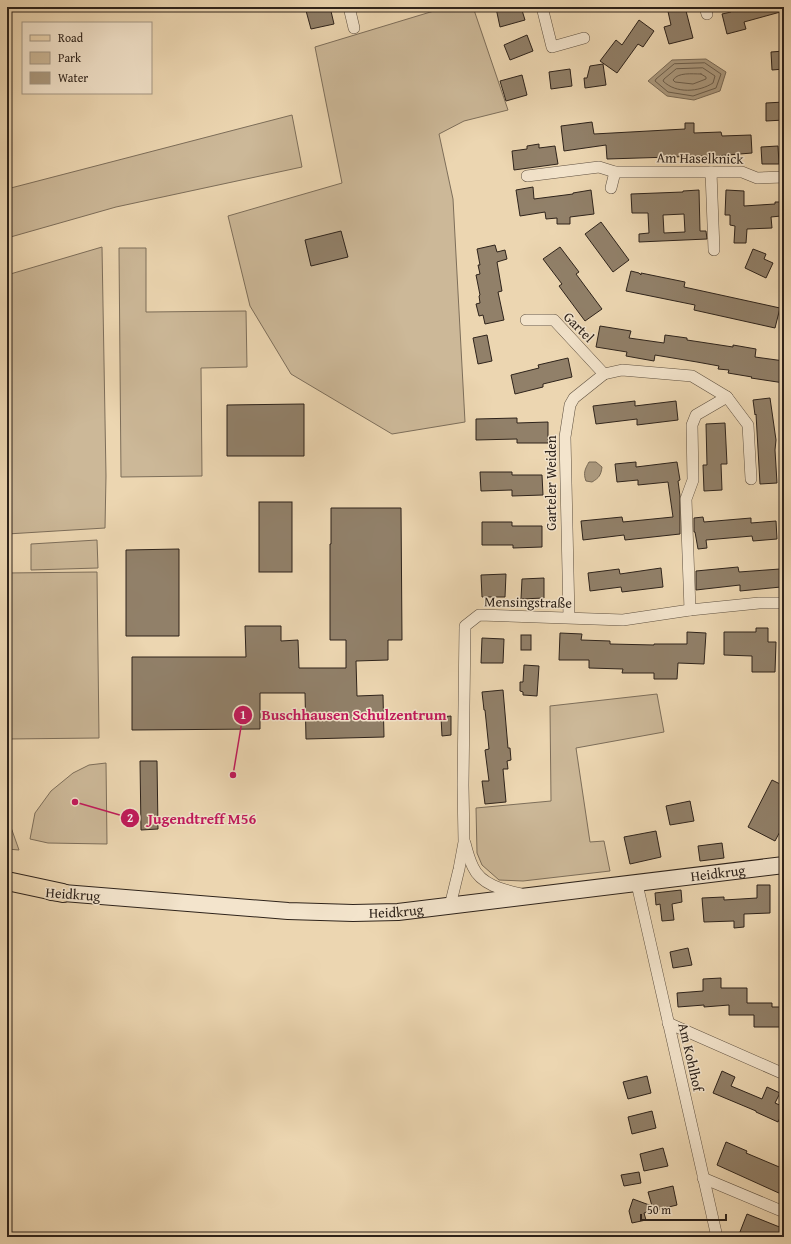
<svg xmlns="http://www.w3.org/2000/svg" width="791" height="1244" viewBox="0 0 791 1244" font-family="'Gentium Book Plus',serif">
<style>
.green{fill:#ccb898;stroke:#7d6e5a}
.water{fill:#ab997e;stroke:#796a56}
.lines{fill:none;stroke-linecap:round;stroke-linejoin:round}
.shore{stroke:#6c5e4c;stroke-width:1}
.building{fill:#918069;stroke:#2e231b;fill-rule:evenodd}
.street-casing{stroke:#5e5040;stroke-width:12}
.secondary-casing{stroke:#2e231b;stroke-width:18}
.primary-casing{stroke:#2e231b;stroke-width:20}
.street{stroke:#f3e4cc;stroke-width:11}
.secondary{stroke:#f3e4cc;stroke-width:16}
.primary{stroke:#ecd6b1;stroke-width:18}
.labels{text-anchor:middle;stroke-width:3;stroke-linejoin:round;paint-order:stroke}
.street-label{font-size:14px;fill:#2e231b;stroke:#f3e4cc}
.leader{fill:none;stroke:#c2185b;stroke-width:1.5}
.callout-dot{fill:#c2185b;stroke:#f3e4cc;stroke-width:1.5}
.mark-label{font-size:12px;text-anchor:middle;font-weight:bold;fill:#fff}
.callout-label{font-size:15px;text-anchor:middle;font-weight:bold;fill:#c2185b;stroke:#f3e4cc;stroke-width:3;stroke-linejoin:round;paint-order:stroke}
</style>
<rect width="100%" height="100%" fill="#ecd6b1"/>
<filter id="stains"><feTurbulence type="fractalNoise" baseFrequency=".005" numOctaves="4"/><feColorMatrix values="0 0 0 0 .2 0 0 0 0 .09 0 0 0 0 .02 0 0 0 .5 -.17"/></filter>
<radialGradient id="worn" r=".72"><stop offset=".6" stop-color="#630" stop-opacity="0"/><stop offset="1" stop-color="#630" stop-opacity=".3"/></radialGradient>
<g class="green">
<path d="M447,7H473L508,110L464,121L439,134L453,199L465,422L392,434L291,374L250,306L228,216L342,183L315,47Z"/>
<path d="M292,115L302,167L116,207L7,238V189Z"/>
<path d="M102,247L106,476L105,528L7,534V275Z"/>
<path d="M119,248H146V312L246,311L247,367L201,368L202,476L121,477Z"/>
<path d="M97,540L98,568L31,570V544Z"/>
<path d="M97,572L99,738L7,739V573Z"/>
<path d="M657,694L664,732L576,748L590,842L604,841L610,871L523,881L499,880L482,865L477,853L476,808L551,801L550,706Z"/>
<path d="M106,763L107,844L48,843L30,839L35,813L51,791L73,773L89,765Z"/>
<path d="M7,816L19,850L7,849Z"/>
</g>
<g class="water">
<path d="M706,59L726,72L720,91L694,100L667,96L648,81L672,60Z"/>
<path d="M589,462H596L602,467C601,475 599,478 592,482L586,481C583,473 585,469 589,462Z"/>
</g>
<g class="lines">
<g class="shore">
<path d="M705,63L721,74L716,88L693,96L668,92L655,81L656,79L674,64Z"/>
<path d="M703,68L715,76L713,83C699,92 676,94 663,81L664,79L676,69Z"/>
<path d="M701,74L706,77V79L693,84L675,82L673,80C678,72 692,74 701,74Z"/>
</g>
</g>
<g class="building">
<path d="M305,7H330L334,24L311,29Z"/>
<path d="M501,7H521L525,20L500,27L496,8Z"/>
<path d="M667,7H685L693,38L669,44L664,27L671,25Z"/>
<path d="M730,7H784V11L744,22L746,29L727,34L722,14L731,12Z"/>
<path d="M639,20L654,31L643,47L638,44L617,73L600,61L616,40L622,45Z"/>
<path d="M527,35L533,51L510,60L504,45Z"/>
<path d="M784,51V69L772,70L771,52Z"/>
<path d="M603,64L606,85L585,88L584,78H587L590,66Z"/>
<path d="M570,69L572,86L551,89L549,72Z"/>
<path d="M522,75L527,95L506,101L500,81Z"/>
<path d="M784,102V120L766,121V103Z"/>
<path d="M592,122L594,134L685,129V123H694V133L721,132L722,136L751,135L752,153L703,157V156L607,159L606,145L564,151L561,126Z"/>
<path d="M539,144V148L555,146L558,164L514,170L512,151L527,149V146Z"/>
<path d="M778,146L779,164H762L761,147Z"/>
<path d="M533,187L534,199L573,194V193L591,190L594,214L570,217V224H557V218L546,219L545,212L520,216L516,190Z"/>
<path d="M699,190L700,231H706L707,239L639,242V234L649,233L648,213H632L631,194L683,192V191ZM684,214L685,232L664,233L663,215Z"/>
<path d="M726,190L744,191V206L775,204V202H784V214H781V216L771,217L772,228L747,229L746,243H734L735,226L730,225V215H725Z"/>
<path d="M601,222L629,260L613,272L585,234Z"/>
<path d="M341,231L348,257L311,266L305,240Z"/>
<path d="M495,245L497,252L505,250L507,259L497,262L502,291L498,292L504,320L485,324L483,315L479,316L476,304L480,303L479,296L480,295L476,275L480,274L478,265H480L477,249Z"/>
<path d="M560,247L579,272L576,274L602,309L585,321L559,286L562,284L543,259Z"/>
<path d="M753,249L766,254L764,259L773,263L766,278L745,268Z"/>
<path d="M631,271L639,273L641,275V273L685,282L684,287L780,308L775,328L694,310L695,305L626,291Z"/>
<path d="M600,326L631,331L629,338L664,343L665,335L687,338V340L733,347V345L756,349L755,357L784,361V383L751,378L752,377L728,373L729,370L718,369L719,366L697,362L655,355L654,361L626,356L627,352L596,347Z"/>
<path d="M487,335L492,361L478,364L473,338Z"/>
<path d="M568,358L572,377L543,384V387L515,394L511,375L539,368L538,365Z"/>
<path d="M770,398L776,440L775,450L777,483L760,484L756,414L755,415L753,400Z"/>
<path d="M635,401V406L676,401L678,420L637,425V419L596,424L593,406Z"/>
<path d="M304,404V456H227V405Z"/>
<path d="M517,418V423L548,422V443H517V439L476,440V419Z"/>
<path d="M725,423L727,464H721L722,490L704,491L703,465H707L706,424Z"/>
<path d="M636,462V467L677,462L680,480L678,481L680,496V534L625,540L624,535L583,540L581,521L622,517L623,522L673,517L668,482L638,485V480L617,482L615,464Z"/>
<path d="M480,472H512V475H542L543,495L512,496V490L481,491Z"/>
<rect x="259" y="502" width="33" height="70"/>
<path d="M331,508H401L402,640H388V660L356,661L357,696L383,695L384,737L306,739L305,693H260V729L132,730V657H246L245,626H281V641L298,640L299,668H346V640H330V544H331Z"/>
<path d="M703,517L704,522L751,518V523L776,521L777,539L753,541L752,536L706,540L707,548L698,549L695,532H694V518Z"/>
<path d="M482,522H512V526H542V547L513,548V545H482Z"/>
<path d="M179,549V636H126V550Z"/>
<path d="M738,567L739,572L780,569L781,587L740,591V585L696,590V571Z"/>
<path d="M661,568L663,587L622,592L621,587L590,591L588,573L619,569L620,574Z"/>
<path d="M506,574L505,597H482L481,575Z"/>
<path d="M544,578V598L521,599L522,579Z"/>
<path d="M756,628H768V642H776L775,672H752V656L724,655V632H756Z"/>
<path d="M687,632L706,633L704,664L678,663L677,679H654V673H622L623,669L589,668V660H559L560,633L582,634L581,640L610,641V644L654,645V644H687Z"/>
<rect x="521" y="635" width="10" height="15"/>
<path d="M482,638L504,639L503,663H481Z"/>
<path d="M524,665L539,666L537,696L523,695V692L520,691V682H523Z"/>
<path d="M503,690L508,748H510L511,760L507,761L508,769H503L506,802L485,804L482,781H489L485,750L489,749L485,710H484L482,692Z"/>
<path d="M451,716V735L442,736L441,717Z"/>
<path d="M140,761H157L158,829L141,830Z"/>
<path d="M772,780L784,786V824L775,841L748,827Z"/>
<path d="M690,801L694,821L670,825L666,806Z"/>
<path d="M656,831L661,857L630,864L624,837Z"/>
<path d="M722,843L724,858L700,861L698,846Z"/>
<path d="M757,885H770V913L744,914V927L734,928V921L704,922L702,898L724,897V900L757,898Z"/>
<path d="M681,890L682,902L672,904L674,920L662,921L660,904L656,905L655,893Z"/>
<path d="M688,948L692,965L673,968L670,952Z"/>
<path d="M721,978V988H747V1003H772V1007H784V1027H754V1015H729V1005L704,1007V1005L678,1007L677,993L703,991V979Z"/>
<path d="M722,1071L735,1077L731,1086L762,1099L767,1087L780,1093L775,1103L784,1107V1109L778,1122L756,1112V1111L713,1093Z"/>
<path d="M647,1076L651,1093L628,1099L623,1082Z"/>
<path d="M652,1111L656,1128L632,1134L628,1117Z"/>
<path d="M726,1142L747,1151L746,1153L784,1169V1188L781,1194L717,1165Z"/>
<path d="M663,1148L668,1166L644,1171L640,1154Z"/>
<path d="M639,1172L641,1183L624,1186L621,1175Z"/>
<path d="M673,1186L677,1205L644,1213L646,1220L632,1223L629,1211L633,1199L652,1206L648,1192Z"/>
<path d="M747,1214L782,1228L778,1237H738Z"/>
</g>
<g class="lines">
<defs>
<g id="street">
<path d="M349,7L354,28"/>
<path d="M542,7L552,47L584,38"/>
<path d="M705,7L707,14"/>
<path d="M711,172L714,250"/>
<path d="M527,176L599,167L615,172H742L757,178L784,177"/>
<path d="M611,188L615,172"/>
<path d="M526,320H554L604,374"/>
<path d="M690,610L686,499L693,480L692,425L696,415L727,397"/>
<path d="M569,617L565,437L570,405L574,398L604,374L622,370L692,376L727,397L748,425L751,479"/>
<path d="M465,843C467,851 469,859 473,867C481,885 504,890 521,894"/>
<path d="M637,884L717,1237"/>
<path d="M450,906L459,869L464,842L463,785L465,626L479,615L623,620L690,610L759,603H784"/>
<path d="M668,1023L784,1074"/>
<path d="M703,1178L784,1212"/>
</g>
<g id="secondary">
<path id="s1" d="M51,892L288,911L353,913L398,912L784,865"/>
</g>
<path id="primary" d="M7,881L63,893"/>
</defs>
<use href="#street" class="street-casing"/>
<use href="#secondary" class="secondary-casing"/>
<use href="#primary" class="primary-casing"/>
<use href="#street" class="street"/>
<use href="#secondary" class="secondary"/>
<use href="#primary" class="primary"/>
</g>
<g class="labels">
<g class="street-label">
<text transform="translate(700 158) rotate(1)" y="5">Am Haselknick</text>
<text transform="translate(579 327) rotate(45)" y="5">Gartel</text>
<text transform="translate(551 483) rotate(-90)" y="5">Garteler Weiden</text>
<text transform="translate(528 602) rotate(1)" y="5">Mensingstraße</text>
<text dy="5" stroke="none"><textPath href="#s1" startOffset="670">Heidkrug</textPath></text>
<text transform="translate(73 894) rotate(4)" y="5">Heidkrug</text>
<text dy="5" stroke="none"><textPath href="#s1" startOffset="346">Heidkrug</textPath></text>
<text transform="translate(691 1057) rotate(77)" y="5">Am Kohlhof</text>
</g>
</g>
<path class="leader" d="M233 775L243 715M75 802L130 818"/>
<g class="callout-dot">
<circle cx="233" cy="775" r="4"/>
<circle cx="75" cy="802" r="4"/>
<circle cx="243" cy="715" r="10"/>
<circle cx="130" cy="818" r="10"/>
</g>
<g class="mark-label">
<text x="243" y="719">1</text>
<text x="130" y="822">2</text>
</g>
<g class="callout-label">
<text x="354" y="720">Buschhausen Schulzentrum</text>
<text x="202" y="824">Jugendtreff M56</text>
</g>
<rect width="791" height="1244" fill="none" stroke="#ecd6b1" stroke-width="24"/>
<rect x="8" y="8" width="775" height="1228" fill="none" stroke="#2e231b" stroke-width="2"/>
<rect x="12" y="12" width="767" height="1220" fill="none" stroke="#2e231b"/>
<rect x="22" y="22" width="130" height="72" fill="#f3e4cc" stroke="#a49785"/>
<rect x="30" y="35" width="20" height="6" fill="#ecd6b1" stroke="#a49785"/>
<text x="58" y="42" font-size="12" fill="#2e231b">Road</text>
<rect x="30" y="52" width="20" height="12" fill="#ccb898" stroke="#a49785"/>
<text x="58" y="62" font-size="12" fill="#2e231b">Park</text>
<rect x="30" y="72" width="20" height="12" fill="#ab997e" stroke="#a49785"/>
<text x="58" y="82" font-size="12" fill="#2e231b">Water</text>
<path d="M641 1214v6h85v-6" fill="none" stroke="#2e231b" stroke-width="2"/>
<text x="647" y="1214" font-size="12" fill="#2e231b" stroke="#f3e4cc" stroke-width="3" paint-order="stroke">50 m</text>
<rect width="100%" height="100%" filter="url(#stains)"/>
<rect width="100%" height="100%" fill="url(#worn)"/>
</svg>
